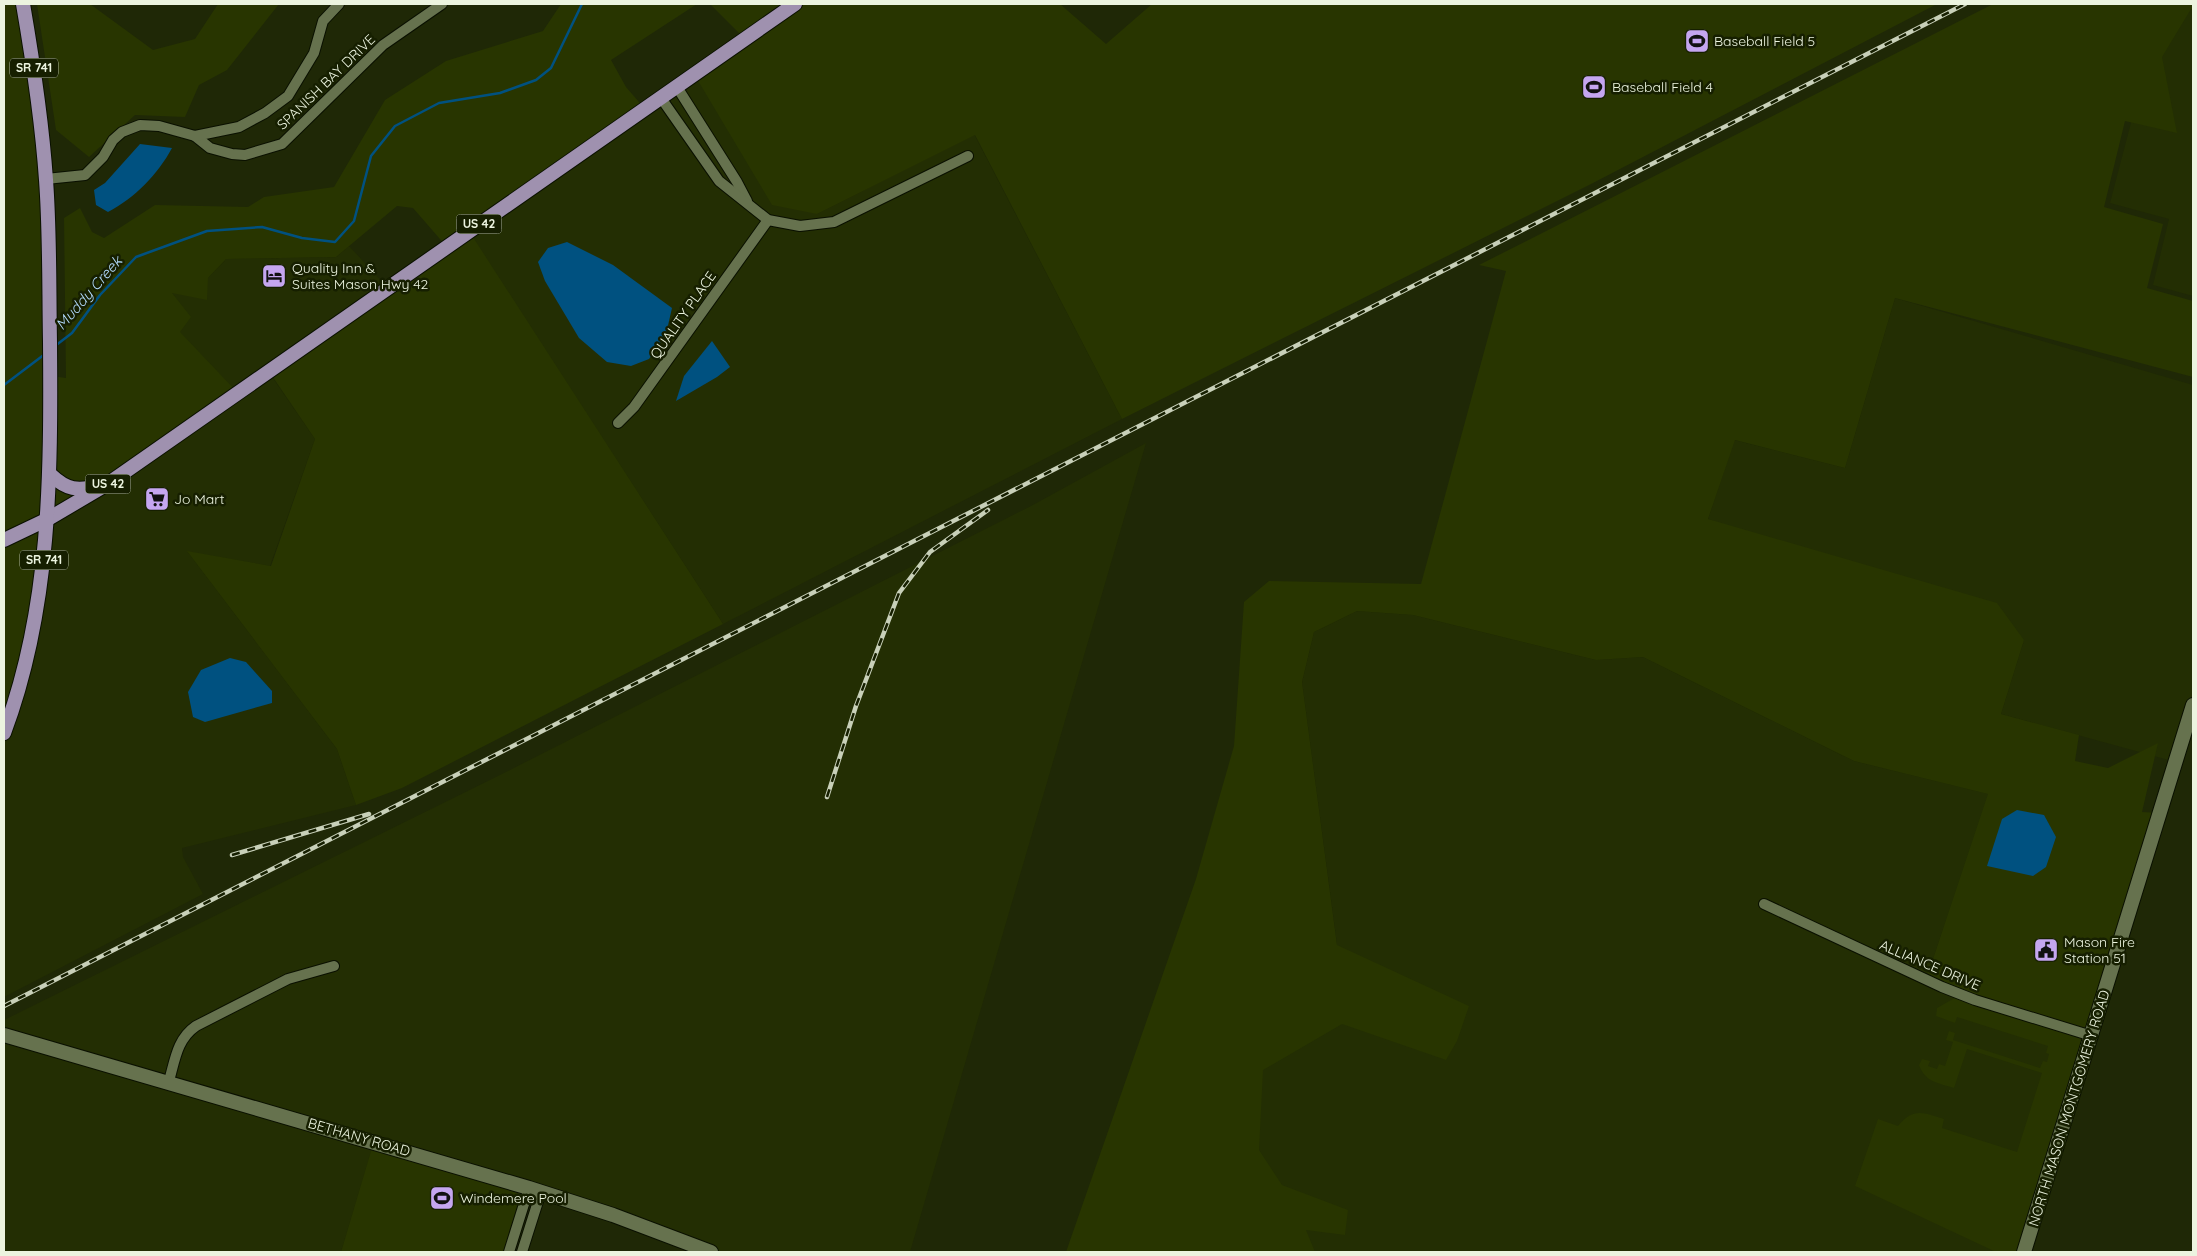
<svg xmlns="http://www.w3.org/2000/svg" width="2197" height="1256" viewBox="0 0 2197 1256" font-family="Quicksand,sans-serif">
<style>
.built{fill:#232e03}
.green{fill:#283500}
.water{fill:#005180}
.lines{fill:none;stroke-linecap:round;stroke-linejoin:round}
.stream{stroke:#005180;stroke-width:2.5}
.minor-casing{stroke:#0a1000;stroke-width:12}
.secondary-casing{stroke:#0a1000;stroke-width:16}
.primary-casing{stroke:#0a1000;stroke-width:16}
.minor{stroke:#66724e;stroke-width:10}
.secondary{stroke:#66724e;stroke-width:14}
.primary{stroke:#9f91af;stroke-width:14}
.rail-casing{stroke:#c8d0b9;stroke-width:4.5}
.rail{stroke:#161f00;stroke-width:2.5;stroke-dasharray:8;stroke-linecap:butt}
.labels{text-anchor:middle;stroke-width:5;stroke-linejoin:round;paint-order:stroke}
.shield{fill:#161f00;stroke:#acb49c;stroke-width:1}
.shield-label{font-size:12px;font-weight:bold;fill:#ecf4df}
.poi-label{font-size:14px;fill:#ecf4df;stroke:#161f00;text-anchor:start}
.street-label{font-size:14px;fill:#ecf4df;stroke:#161f00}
.water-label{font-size:15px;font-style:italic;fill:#b4dcfe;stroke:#161f00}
</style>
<rect width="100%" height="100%" fill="#1f2806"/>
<g class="built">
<path d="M2162,4H2193V296L2153,285L2169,219L2110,203Z"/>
<path d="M694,74L817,214L974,134L1122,419L723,624L468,231Z"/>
<path d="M349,246L387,287L268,371L315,439L270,566L188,552L337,749L356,805L182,848L183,857L203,894L4,997V729L48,519L180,332L172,292L208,278L226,259L336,257Z"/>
<path d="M1895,298L2193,385V706L2176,762L2001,714L2024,640L1708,519L1734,440L1845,468Z"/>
<path d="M1146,443L910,1252H711L374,1142L341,1252H4V1020L500,775L1031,506Z"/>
<path d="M1357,611L1413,615L1596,660L1643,657L1854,761L1989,794L1926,980L2092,1036L2024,1252H1066L1337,944L1302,682L1314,632Z"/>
</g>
<g class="green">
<path d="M4,4H19L41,133L51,376L66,378L64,218L80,208L92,232L104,238L155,205L248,207L264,197L334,187L385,100L446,61L543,31L561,4H697L611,60L626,87L645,109L469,231L723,624L402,788L356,805L337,749L187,551L271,566L315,439L268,370L446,246L413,208L397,206L336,257L226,259L208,278L207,300L172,293L191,317L180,332L237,392L48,519L12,708L4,729Z"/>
<path d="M37,4H90L153,50L195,39L218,4H279L227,70L199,85L185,117L135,115L89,157L56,130Z"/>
<path d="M710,4H1060L1106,44L1152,4H1937L1593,183L1122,419L975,135L817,214L772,205L694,74L745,39Z"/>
<path d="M1993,4H2193V9H2191L2162,57L2177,133L2125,121L2104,207L2163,224L2147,288L2193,301V377L1895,298L1845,468L1735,440L1708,519L1997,603L2024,640L2001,714L2079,735L2075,761L2108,768L2158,743L2142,812L2160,813L2024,1252H1996L1855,1186L1878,1119L1898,1126C1914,1107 1923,1113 1944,1119L1942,1128L2017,1152L2042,1073L1967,1049L1954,1088C1938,1083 1925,1082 1919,1065L1922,1059L1930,1061L1928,1066L1937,1069L1939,1064L1945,1066L1953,1042L1946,1040L1949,1031L1955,1033L1953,1040L2040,1068L2043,1061L2047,1062L2049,1054L2046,1053L2048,1046L1957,1017L1955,1023L1936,1016L1937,1008L1960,995L1926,980L1988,794L1854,761L1643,657L1596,660L1413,615L1357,611L1314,632L1302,682L1337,945L1469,1006L1457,1041L1446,1060L1342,1024L1263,1070L1259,1150L1282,1185L1348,1210L1345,1235L1306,1230L1315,1252H1066L1196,879L1234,746L1244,602L1269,581L1421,584L1506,271L1479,265Z"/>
<path d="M374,1141L529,1188L509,1252H341Z"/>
</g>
<g class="water">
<path d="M140,144L172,148C158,174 135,198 108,212L96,205L94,190L105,183Z"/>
<path d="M567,242L613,265L672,308L666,334L649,359L631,366L607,362L579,338L545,281L538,262L548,248Z"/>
<path d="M712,341L730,367L717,377L676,401L684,376Z"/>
<path d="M230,658L246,662L272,691V703L205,722L193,717L188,692L201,670Z"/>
<path d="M2017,810L2044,815L2056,837L2046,867L2033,876L1987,866L2002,819Z"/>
</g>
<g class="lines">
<g class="stream">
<path d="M55,346L72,333L100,295L136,257L207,231L262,227L302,238L335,242L354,221L371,156L395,126L439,103L500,93L536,80L551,68L582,4"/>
<path d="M4,385L45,354"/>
</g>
<defs>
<g id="minor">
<path d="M677,87L737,182L747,201"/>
<path d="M661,98L719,181L768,220L800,226L834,222L968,156"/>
<path d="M195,136L210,148L232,154L245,155L282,144L383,45L442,4"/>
<path d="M46,179L85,175L103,157L113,140L122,132L140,125L159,126L195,136L239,127L265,113L288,96L314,53L323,21L339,4"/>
<path d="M618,423L634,407L768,220"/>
<path d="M1764,904L1942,987L1975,1000L2092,1036"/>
<path d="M169,1081C175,1060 177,1039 196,1026L288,979L334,966"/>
<path d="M509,1252L529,1188"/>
<path d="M522,1252L541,1192"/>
</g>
<g id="secondary">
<path d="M4,1035L529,1188L613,1215L711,1252"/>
<path d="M2024,1252L2193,705"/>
</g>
<g id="primary">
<path d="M51,475C67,490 77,491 99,486"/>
<path d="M4,540L48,519L109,483L795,4"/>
<path d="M4,733C51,608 51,474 50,342C49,288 50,233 46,180C42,121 33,62 23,4"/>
</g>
</defs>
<use href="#minor" class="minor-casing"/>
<use href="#secondary" class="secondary-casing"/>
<use href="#primary" class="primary-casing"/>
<use href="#minor" class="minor"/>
<use href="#secondary" class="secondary"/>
<use href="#primary" class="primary"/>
<defs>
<g id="rail">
<path d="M827,797L856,706L899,593L930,552L988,510"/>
<path d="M232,855L369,814"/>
<path d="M4,1006L1965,4"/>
</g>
</defs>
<use href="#rail" class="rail-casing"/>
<use href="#rail" class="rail"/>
</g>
<defs>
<symbol id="stadium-square" viewBox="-11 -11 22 22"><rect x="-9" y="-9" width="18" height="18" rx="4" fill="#c5a6f0" stroke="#161f00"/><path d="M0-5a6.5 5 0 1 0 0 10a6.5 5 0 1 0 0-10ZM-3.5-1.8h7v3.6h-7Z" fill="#111"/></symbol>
<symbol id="hotel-square" viewBox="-11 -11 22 22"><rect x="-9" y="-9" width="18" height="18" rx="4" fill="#c5a6f0" stroke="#161f00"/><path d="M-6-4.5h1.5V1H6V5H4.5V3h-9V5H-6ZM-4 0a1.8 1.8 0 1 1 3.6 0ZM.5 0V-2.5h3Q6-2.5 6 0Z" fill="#111"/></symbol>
<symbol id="supermarket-square" viewBox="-11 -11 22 22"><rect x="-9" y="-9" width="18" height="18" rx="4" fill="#c5a6f0" stroke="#161f00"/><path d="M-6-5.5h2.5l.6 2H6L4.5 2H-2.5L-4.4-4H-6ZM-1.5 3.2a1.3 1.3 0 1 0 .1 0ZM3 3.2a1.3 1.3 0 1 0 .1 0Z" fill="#111"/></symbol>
<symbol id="civic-square" viewBox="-11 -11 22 22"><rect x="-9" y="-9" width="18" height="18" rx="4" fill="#c5a6f0" stroke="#161f00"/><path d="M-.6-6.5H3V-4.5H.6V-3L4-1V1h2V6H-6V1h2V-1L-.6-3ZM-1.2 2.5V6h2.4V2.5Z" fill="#111"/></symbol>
</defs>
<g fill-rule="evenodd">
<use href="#stadium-square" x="1683" y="27" width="28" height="28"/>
<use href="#stadium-square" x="1580" y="73" width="28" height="28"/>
<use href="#hotel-square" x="260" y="262" width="28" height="28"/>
<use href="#supermarket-square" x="143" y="485" width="28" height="28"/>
<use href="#civic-square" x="2032" y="936" width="28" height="28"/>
<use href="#stadium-square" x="428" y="1184" width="28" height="28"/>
</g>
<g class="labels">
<g class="shield">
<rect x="10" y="58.5" width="48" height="19" rx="4"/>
<rect x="456.5" y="214.5" width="45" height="19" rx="4"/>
<rect x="85.5" y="474.5" width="45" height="19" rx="4"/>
<rect x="20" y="550.5" width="48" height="19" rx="4"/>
</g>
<g class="shield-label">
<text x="34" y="72">SR 741</text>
<text x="479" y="228">US 42</text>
<text x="108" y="488">US 42</text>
<text x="44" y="564">SR 741</text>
</g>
<g class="poi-label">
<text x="1714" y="46">Baseball Field 5</text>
<text x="1612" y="92">Baseball Field 4</text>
<text x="292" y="273">Quality Inn &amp;<tspan x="292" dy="16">Suites Mason Hwy 42</tspan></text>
<text x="174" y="504">Jo Mart</text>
<text x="2064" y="947">Mason Fire<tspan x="2064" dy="16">Station 51</tspan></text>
<text x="460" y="1203">Windemere Pool</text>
</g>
<g class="street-label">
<text transform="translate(326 82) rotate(-44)" y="5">SPANISH BAY DRIVE</text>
<text transform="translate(683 315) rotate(-55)" y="5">QUALITY PLACE</text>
<text transform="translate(1930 965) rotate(23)" y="5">ALLIANCE DRIVE</text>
<text transform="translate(2069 1108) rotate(-73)" y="5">NORTH MASON MONTGOMERY ROAD</text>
<text transform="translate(359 1137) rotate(16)" y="5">BETHANY ROAD</text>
</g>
<g class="water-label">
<text transform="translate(89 293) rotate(-49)" y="5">Muddy Creek</text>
</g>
</g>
<rect width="2197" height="1256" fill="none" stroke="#ecf4df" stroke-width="10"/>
</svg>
